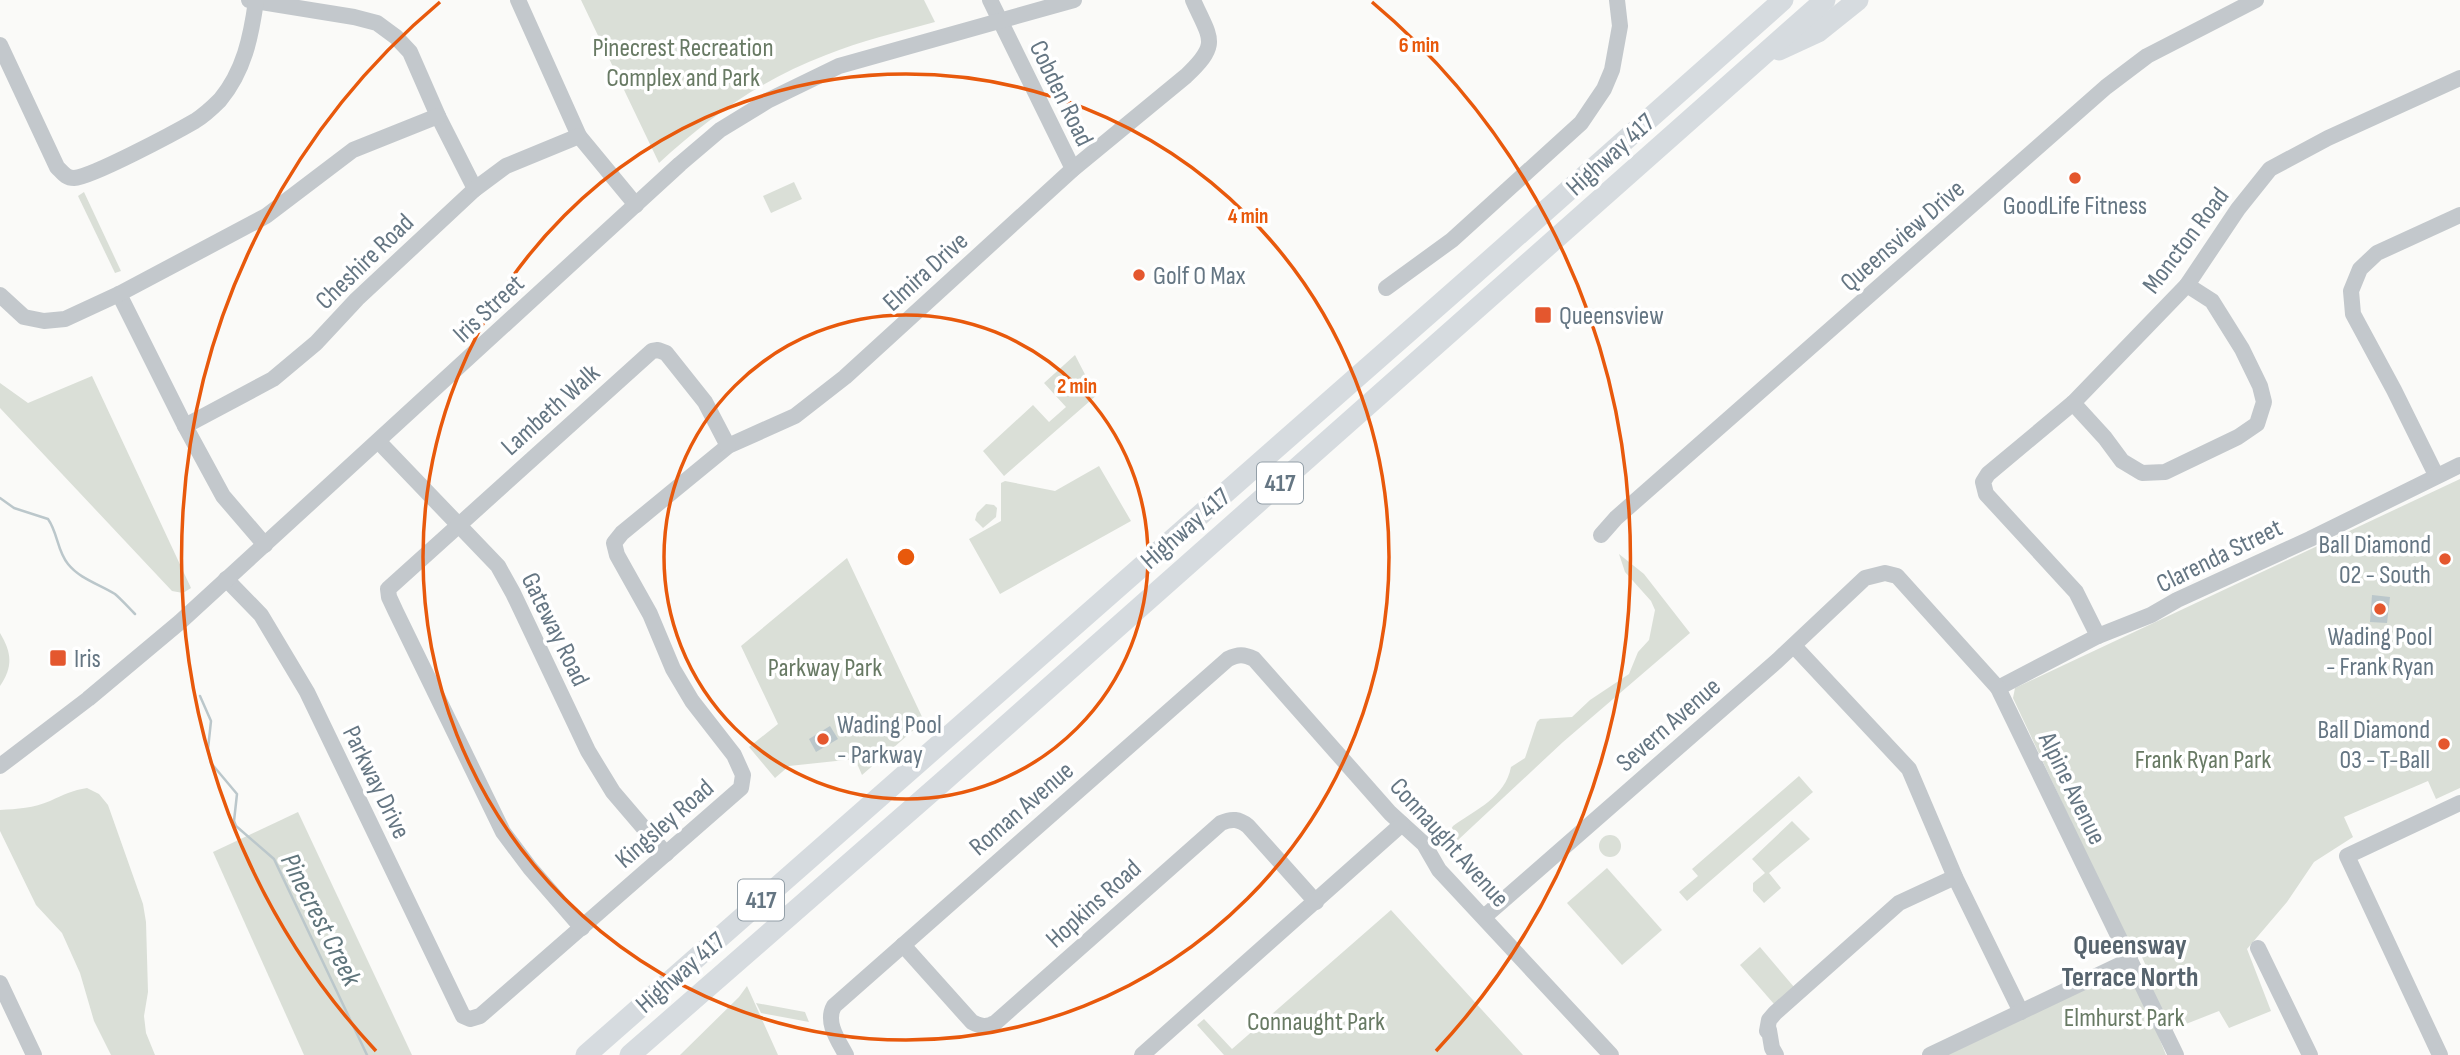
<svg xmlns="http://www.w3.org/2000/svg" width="2460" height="1055" viewBox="0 0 2460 1055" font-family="'Sofia Sans Condensed',sans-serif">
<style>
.green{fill:#dadfd7}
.water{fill:#bbc7cb}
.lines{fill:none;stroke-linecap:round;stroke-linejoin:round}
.stream{stroke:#bbc7cb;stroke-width:2.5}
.minor{stroke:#c3c8cc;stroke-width:16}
.highway{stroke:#d6dbdf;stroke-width:21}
.ring{fill:none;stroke:#e8590c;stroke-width:3.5}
.poi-dot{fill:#e4572e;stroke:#fff;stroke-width:2.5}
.labels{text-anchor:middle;stroke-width:7;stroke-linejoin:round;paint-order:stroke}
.shield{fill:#fff;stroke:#939fa8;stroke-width:2}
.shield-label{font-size:24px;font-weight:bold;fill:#657683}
.park-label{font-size:26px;fill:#687a64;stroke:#fff}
.street-label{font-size:26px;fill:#657683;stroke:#fff}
.poi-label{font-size:26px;fill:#657683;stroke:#fff;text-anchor:start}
.water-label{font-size:28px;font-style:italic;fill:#60757c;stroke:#fff}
.neighbourhood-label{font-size:28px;font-weight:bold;fill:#57646e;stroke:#fff}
.centre{fill:#e8590c;stroke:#fff;stroke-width:3.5}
.ring-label{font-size:21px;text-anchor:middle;font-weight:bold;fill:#e8590c;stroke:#fff;stroke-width:7;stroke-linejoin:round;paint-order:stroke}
</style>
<rect width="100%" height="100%" fill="#fafaf8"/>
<g class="green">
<path d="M581,0H924L935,22C898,32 861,41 826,55C762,79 709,117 659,163Z"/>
<path d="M794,182L802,199L771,213L763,196Z"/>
<path d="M84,192L121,271L115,273L78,196Z"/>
<path d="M1075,355L1092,388L1098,394L1004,476L983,451L1033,405L1049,422L1066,407L1044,383Z"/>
<path d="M92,376L191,588L183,593L172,591L0,408V383L28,403Z"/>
<path d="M1099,466L1131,521L1000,594L969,539L1001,521V483L1005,481L1055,491Z"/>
<path d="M2460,479V788L2436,799L2428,781L2344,817L2353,837L2314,862L2287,902L2247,949L2271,1011L2229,1028L2219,1011L2158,1035L2166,1055H1943L2104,979L2110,982L2146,966L2141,955L2136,957L2133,954L2013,698L2015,688Z"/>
<path d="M986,504L994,505L997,508L996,517L983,528L975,520L977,513Z"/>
<path d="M1619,554L1644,574L1690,633L1563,742L1458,840L1449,833L1453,826C1477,809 1505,797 1511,767L1525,758L1537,722L1540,719L1572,717L1590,700L1629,674L1638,652L1649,640L1655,610L1651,601L1625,572Z"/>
<path d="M847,558L924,721L862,775L855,759L789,766L775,778L749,747L778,724L741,646Z"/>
<path d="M0,633C12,653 13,667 0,686Z"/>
<path d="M1799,776L1813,792L1687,901L1679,892L1698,876L1692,869Z"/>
<path d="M87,788L99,794L108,805L143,904L146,922L148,992L144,1016L146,1033L155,1055H111L94,1021L80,973L62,933L36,905L0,831V810C17,809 34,808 50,801C63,795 73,790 87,788Z"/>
<path d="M298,812L412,1055H304L213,852Z"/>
<path d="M1792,821L1810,839L1769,873L1781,888L1764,903L1753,891V883L1765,873L1752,859Z"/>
<circle cx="1610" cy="846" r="11"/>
<path d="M1607,868L1662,930L1622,965L1567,903Z"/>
<path d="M1391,910L1523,1055H1224L1197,1025L1204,1019L1232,1049Z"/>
<path d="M1760,947L1794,987L1774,1004L1740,965Z"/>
<path d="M747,986L778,1055H680L739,997Z"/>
<path d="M756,1003L805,1012L809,1022L761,1013Z"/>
</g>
<g class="water">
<path d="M2372,595L2390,597L2387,623L2370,622Z"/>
<path d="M830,726L838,739L816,752L809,739Z"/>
</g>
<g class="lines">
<g class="stream">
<path d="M0,498L14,508L48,519C58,533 57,551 68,564C80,579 99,584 115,594C122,600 128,607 135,614"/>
<path d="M200,696L211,721L208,749L211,763L237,794L234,821L236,826L274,859L367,1055"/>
</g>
<g class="minor">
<path d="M249,0L354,17L377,23L396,37L410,52L438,116L475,189"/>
<path d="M518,0L579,136L636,205"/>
<path d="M990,0L1073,169"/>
<path d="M0,45L57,167C63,173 66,178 74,178C92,177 176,132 195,121C203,116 213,107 220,100C244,71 251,37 256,1"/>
<path d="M1386,288L1452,240L1581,123L1604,89L1612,70L1620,26L1617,0"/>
<path d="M119,294L185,426L223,496L265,545"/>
<path d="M0,295L24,317L44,321L65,319L119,294L266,216L353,150L438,116"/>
<path d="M2073,403L2105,438L2122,461L2142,473L2165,472L2238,437L2257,424L2264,402L2260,386L2242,349L2212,301L2187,285"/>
<path d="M185,426L273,379L316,343L357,299L475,189L506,166L579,136"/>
<path d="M379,442L498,566L513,593L588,751L613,792L666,854"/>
<path d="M2436,475L2394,390L2353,314L2351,291L2360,269L2377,253L2460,215"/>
<path d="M1601,535L1616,518L2106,87L2147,56L2256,0"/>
<path d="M226,579L261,615L307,692L463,1016L470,1019L480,1016L741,788L743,775L734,755L692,701L673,669L650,614L617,555L614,543L622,533L728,446L795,416L845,377L1073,169L1186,76C1221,43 1210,39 1193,0"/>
<path d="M2098,636L2076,592L1986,494L1983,482L1988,474L2073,403L2187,285L2238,209L2270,169L2328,138L2460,78"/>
<path d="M1794,646L1909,769L1955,877L2021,1012"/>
<path d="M1998,688L2098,636L2151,615L2177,600L2310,539L2460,465"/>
<path d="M0,766L88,699L180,622L680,164L720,130L769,100L839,66L1074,0"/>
<path d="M1484,917L1778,660L1865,578L1885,573L1897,576L1998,688L2176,1055"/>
<path d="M582,928L530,868L503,832L396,612L389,597L388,589L652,351L658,350L666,353L705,402L728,446"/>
<path d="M903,945L972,1022C981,1027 987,1027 995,1023L1221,823C1232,818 1239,819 1248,826L1316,902"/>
<path d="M2258,948L2310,1055"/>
<path d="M0,983L34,1055"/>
<path d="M846,1055C838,1040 825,1022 834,1006L1228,659C1238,654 1244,654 1254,659L1390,813L1424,844L1439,870L1611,1055"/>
<path d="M1142,1055L1402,824"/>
<path d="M1776,1055L1772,1048L1769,1030L1767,1031L1769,1020L1775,1013L1899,903L1955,877"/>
<path d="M1930,1055L2130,960"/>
<path d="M2440,1055L2347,856L2460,803"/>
</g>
<g class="highway">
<path d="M1779,50L1818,32L1858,0"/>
<path d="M586,1055L1472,276L1783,0"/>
<path d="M630,1055L938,786L1825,0"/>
</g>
</g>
<g class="ring">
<circle cx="906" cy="557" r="242"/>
<circle cx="906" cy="557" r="483"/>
<path d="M376 1051A725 725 0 0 1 440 2M1372 2A725 725 0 0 1 1436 1051"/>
</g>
<g class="poi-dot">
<circle cx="2075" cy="178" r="7"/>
<circle cx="1139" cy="275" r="7"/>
<rect x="1534" y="306" width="18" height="18" rx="3.5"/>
<circle cx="2445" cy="559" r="7"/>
<circle cx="2380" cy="609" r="7"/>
<rect x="49" y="649" width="18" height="18" rx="3.5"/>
<circle cx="823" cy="739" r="7"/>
<circle cx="2444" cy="744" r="7"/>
</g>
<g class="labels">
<g class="shield">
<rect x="1257" y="462.5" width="46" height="41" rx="5"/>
<rect x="738" y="879.5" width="46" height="41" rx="5"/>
</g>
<g class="shield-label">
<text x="1280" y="491">417</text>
<text x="761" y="908">417</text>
</g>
<g class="park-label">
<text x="683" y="56">Pinecrest Recreation<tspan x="683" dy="30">Complex and Park</tspan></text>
<text x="825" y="676">Parkway Park</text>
<text x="2203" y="768">Frank Ryan Park</text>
<text x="2124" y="1026">Elmhurst Park</text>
<text x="1316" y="1030">Connaught Park</text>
</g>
<g class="street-label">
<text transform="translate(1062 93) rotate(64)" y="9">Cobden Road</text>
<text transform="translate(1610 154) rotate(-42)" y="9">Highway 417</text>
<text transform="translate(1902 235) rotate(-41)" y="9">Queensview Drive</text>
<text transform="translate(2185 240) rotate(-53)" y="9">Moncton Road</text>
<text transform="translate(364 261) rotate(-44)" y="9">Cheshire Road</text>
<text transform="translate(925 271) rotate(-42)" y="9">Elmira Drive</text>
<text transform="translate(488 308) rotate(-43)" y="9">Iris Street</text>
<text transform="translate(550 409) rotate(-42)" y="9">Lambeth Walk</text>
<text transform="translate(1185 528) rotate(-41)" y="9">Highway 417</text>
<text transform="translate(2219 555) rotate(-26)" y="9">Clarenda Street</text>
<text transform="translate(556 629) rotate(64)" y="9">Gateway Road</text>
<text transform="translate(1668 724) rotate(-41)" y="9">Severn Avenue</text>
<text transform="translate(377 782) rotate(64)" y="9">Parkway Drive</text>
<text transform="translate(2073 788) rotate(64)" y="9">Alpine Avenue</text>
<text transform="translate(1021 808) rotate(-41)" y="9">Roman Avenue</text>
<text transform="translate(664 823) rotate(-41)" y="9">Kingsley Road</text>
<text transform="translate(1450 842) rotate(48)" y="9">Connaught Avenue</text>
<text transform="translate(1093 903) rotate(-42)" y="9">Hopkins Road</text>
<text transform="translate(680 972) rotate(-41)" y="9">Highway 417</text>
</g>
<g class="poi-label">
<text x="2075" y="214" text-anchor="middle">GoodLife Fitness</text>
<text x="1153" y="284">Golf O Max</text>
<text x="1559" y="324">Queensview</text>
<text x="2431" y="553" text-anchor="end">Ball Diamond<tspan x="2431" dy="30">02 - South</tspan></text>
<text x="2380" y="645" text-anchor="middle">Wading Pool<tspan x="2380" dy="30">- Frank Ryan</tspan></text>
<text x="74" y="667">Iris</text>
<text x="837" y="733">Wading Pool<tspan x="837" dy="30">- Parkway</tspan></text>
<text x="2430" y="738" text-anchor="end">Ball Diamond<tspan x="2430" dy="30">03 - T-Ball</tspan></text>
</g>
<g class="water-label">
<text transform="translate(322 919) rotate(63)" y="10">Pinecrest Creek</text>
</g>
<g class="neighbourhood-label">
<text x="2130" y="954">Queensway<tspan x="2130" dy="32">Terrace North</tspan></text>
</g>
</g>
<circle cx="906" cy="557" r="10" class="centre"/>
<g class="ring-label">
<text x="1419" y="52">6 min</text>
<text x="1248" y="223">4 min</text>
<text x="1077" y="393">2 min</text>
</g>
</svg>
